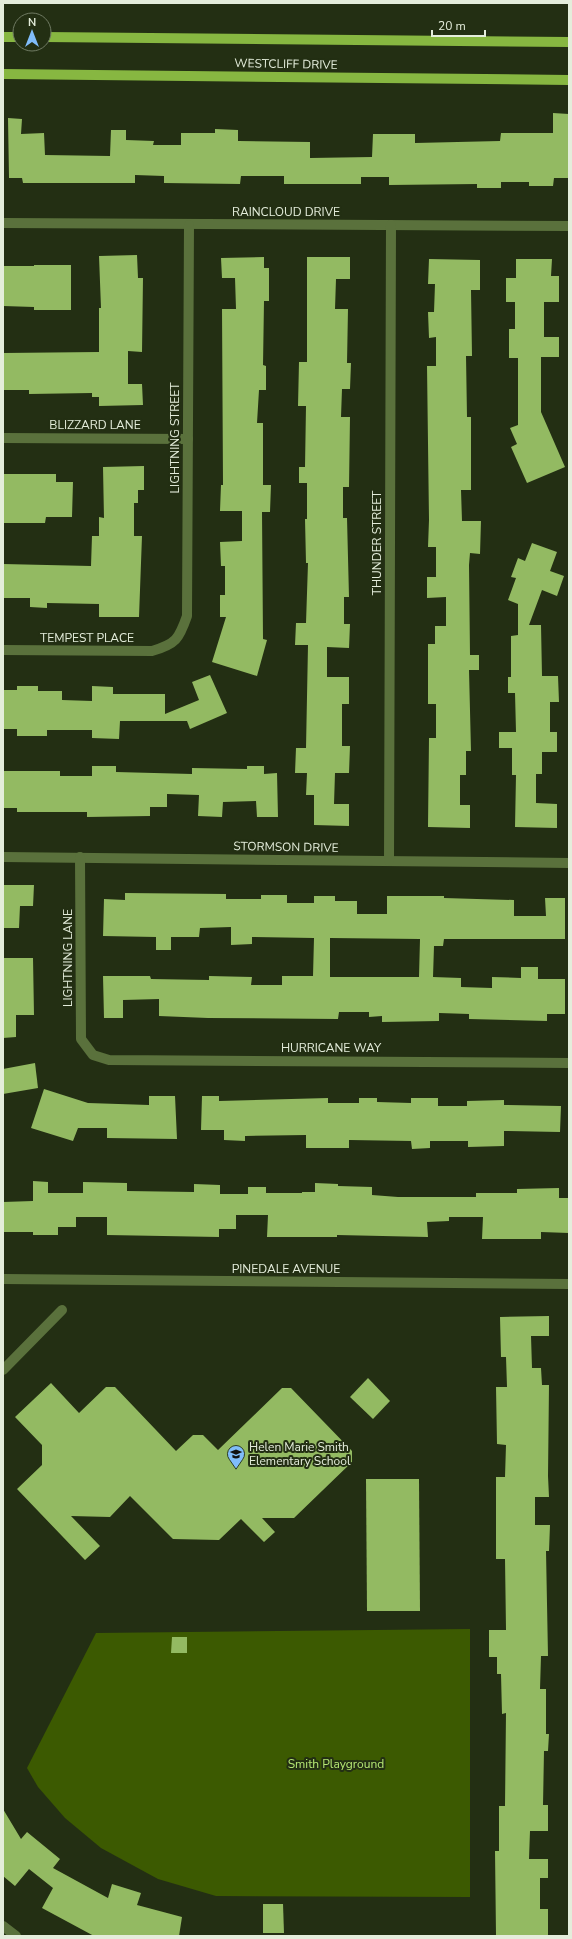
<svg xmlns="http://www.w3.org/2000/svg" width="572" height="1939" viewBox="0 0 572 1939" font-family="'Nunito Sans',sans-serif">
	<rect width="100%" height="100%" fill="#232f13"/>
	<path fill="#3c5a01" d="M470,1629v268l-254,-1 -58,-17 -57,-31 -36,-30 -27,-31 -11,-19 69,-135z"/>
	<g fill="#93ba62" fill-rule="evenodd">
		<path d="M553,113l16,1v64h-15l-1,8h-24v-4h-28v6h-24v-4l-88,1v-8h-28v7h-77v-8h-43l-1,8 -76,-1v-7l-29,-1v8h-112l-1,-5h-13l-1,-60 14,1 -1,15 23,-1 1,22 65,1 1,-26h15v10l28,1 -1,4h28v-12h34v-4l23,1v11l72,1v16l62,-1 1,-23h42v9l85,-2 1,-8h52z"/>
		<path d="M137,255l1,23h5l-1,74 -14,-1v33h14l1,21 -44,1v-9h-7v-4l-63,1v-4h-26v-37l96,-1v-44h2l-2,-52z"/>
		<path d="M264,257v11h5v33h-5l-1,64 3,1v24h-7l-2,33h6v62h8l-1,27h-8l1,127 4,1 -10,36 -45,-14 14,-45h-6v-22h5v-29h-4l-1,-24 22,-1v-30h-22l1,-26h2l-1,-176h14l-1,-31h-13l-1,-20z"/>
		<path d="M307,257h43v22h-14l-1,30h13l-1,54h4l-1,26h-8l-1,28h9l-1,70h-6v31h4l2,79h-5v27h6l-1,24 -22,-1v30h22v27h-7v42h8l-1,27h-14l-1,31h15v22l-35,-1v-30h-8l1,-22h-12l1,-25h10l2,-103h-13l1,-22h10l2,-60h-2l-1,-44h2v-36h-8v-16h6l1,-61h-8l1,-44h8z"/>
		<path d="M429,259l51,1v30h-9l1,66h-6l1,61h4v73h-10l1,31h19l-1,33 -10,-1 -1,12 1,90h9v15h-10l2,81h-5v24h-6v30h10v23l-42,-1 1,-89h7v-34h-8v-60h7v-18h11v-29l-19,1v-21h9v-30h-8l1,-27 -2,-154h9v-29l-7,1 -1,-26h6l1,-28h-7z"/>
		<path d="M516,259h36l-1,17h8v26h-15v35h15v20h-18v55l24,55 -38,16 -16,-36 6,-3 -7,-16 8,-3v-67h-9v-29h6v-27h-9v-24h10z"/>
		<path d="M34,265h37v45h-37v-3l-31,-1v-40h31z"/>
		<path d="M144,466v24h-6v13h-4v33h8l-3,81h-40v-13l-52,-1v5l-17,-1v-9h-27v-34l88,2 1,-30h7v-19l5,1 -1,-51z"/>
		<path d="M3,474h53v8h17l-1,35h-26l-1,6h-42z"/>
		<path d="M532,543l25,9 -7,19 14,5 -7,20 -15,-6 -13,35h12l1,51h16l1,26h-9v30h7v20h-15v22h-6v29l21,1v24l-42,-1 1,-52h-4v-27h-13v-16h17l-1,-39h-7v-16h3v-41l7,-1v-31l-10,-4 8,-22 -5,-1 7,-19 7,3z"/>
		<path d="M210,675l17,38 -37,16 -3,-8h-67l-1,18 -27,-1v-8h-45v6h-30v-7h-14v-39h14v-4h21v5h24v9l30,1v-15l21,1v7h52v20l34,-14 -7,-18z"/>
		<path d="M92,766h24v6l76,2v-6l55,1v-3h17v8l13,-1 1,44h-21l-1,-16 -33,1 -1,15 -24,-1 1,-21 -32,-1v13h-17v9l-63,1v-5h-70v-4h-14v-37h57v5h32z"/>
		<path d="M3,885h31l-1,21h-13l-1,22h-16z"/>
		<path d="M125,893l101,1v5h35v-4h26v8h27v-7h21v5h22v13h30v-18h57v2l70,2v16h32l-1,-18h20v41h-121l-1,7h-9l-1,31 28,1v9l31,1v-11l29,1v-11h17v12h27v35h-18v7l-78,-2v-5l-30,-1v8l-57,1v-6l-13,1v-5h-30l-1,7 -130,-1 -49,-2v-17l-36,1v18h-19l-1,-42h47l1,3 58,1v-4l43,1 -1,8h31v-9h31l1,-38 -62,-1v7l-21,1v-18l-31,1 -1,9h-28v13h-15v-13l-53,-1 1,-37 21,1zM330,938l90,1 -1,38h-89z"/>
		<path d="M3,958h30l1,57h-18v22l-13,1z"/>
		<path d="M35,1063l3,25 -35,6v-25z"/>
		<path d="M44,1089l44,14 61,2v-9h26l2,43 -70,-1v-10h-29l-5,13 -42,-13z"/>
		<path d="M202,1096h17v5l109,-3v5h31v-5h18v4l34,1v-5h27v8h29v-5l37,-1v5l57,1 -1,26 -56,-1v15l-36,1v-6h-38v7l-18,1 -1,-8 -62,-1v8h-43v-13l-61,1v5l-21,-1v-10h-23z"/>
		<path d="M33,1181l15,1v11h35v-11l44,1v8l67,1v-8l26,1v9h28v-7h18v6h36v-1h13v-9l23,1v2l34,1v8l26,2h78v-4h41v-4l42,-1v10h10v35l-28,-1v7h-59l1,-22h-34v4l-22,1 1,15 -91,-2v2h-70l1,-22h-32v14h-17v8l-112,-2v-18h-31v10h-18v8h-25v-3h-30v-30l30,-1z"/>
		<path d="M549,1316v20h-18l1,32h9l1,17h7l-1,91 1,21h-14v28h15l-1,26h-3l2,105h-7l-1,33h6v45h3l-1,17h-4l-1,54h5v26h-18l-1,28h19v19h-8v31h8v26l-52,1 -1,-85h4v-45h6l1,-93 -4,1 -1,-40h-4v-17h-8v-27h17l-1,-71h-9v-82h9l1,-32 -9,-1 -1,-57h11l-1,-30h-5l-1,-40z"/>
		<path d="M368,1378l22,23 -17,18 -23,-22z"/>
		<path d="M51,1383l28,30 27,-26h9l61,64 17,-16h10l15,15 64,-62h9l61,63v11l-58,56h-32l13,14 -11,10 -23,-23 -22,21 -46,-1 -43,-43 -20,21 -39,-1 29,30 -15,14 -68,-71 25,-24v-20l-27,-28z"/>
		<path d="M366,1479h53l1,132h-53z"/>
		<path d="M172,1637h15v16h-16z"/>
		<path d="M3,1809l18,30 6,-7 33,27 -7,9 55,30 4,-14 29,9 -4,12 45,12 -3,19h-85l-52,-28 11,-20 -24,-19 -14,17 -12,-10z"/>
		<path d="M263,1904h20l1,29h-21z"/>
	</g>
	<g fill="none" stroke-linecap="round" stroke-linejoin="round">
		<g stroke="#5a713c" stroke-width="10">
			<path d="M3,223l566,3"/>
			<path d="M3,438l185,1"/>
			<path d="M3,650l149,1c24,-7 27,-12 35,-35l2,-391"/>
			<path d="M3,857l566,6"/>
			<path d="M80,857l1,182 12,16 16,5 460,3"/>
			<path d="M389,861l2,-636"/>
			<path d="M3,1279l566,5"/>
			<path d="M3,1370l59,-60"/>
			<path d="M3,1926l13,10"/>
		</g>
		<g stroke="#87b741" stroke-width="10">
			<path d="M3,37h17"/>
			<path d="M44,37l525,5"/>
			<path d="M3,74l566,6"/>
		</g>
	</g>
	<defs>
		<symbol id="school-pin" viewBox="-11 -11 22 30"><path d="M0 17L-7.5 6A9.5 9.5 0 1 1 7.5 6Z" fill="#80bdfa" stroke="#232f13"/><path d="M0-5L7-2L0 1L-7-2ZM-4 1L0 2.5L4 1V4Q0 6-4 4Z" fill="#111"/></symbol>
	</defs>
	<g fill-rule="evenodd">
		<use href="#school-pin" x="226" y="1444" width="20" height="27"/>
	</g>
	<g text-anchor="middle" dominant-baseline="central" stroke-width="4" stroke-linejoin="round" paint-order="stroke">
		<g font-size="12" fill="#e4eddb" stroke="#232f13">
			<text transform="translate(286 64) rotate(1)">WESTCLIFF DRIVE</text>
			<text x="286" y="212">RAINCLOUD DRIVE</text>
			<text x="95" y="425">BLIZZARD LANE</text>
			<text transform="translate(175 438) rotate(-90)">LIGHTNING STREET</text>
			<text transform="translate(377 543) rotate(-90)">THUNDER STREET</text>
			<text x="87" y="638">TEMPEST PLACE</text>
			<text transform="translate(286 847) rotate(1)">STORMSON DRIVE</text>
			<text transform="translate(68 958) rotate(-90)">LIGHTNING LANE</text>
			<text x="331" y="1048">HURRICANE WAY</text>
			<text x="286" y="1269">PINEDALE AVENUE</text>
		</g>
		<g font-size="12" fill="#e4eddb" stroke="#232f13" text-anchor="start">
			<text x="249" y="1447">Helen Marie Smith<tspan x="249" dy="14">Elementary School</tspan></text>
		</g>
		<g font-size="12" fill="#b4e673" stroke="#232f13">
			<text x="336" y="1764">Smith Playground</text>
		</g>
	</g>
	<rect width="572" height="1939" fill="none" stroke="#e4eddb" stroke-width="8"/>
	<g transform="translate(32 32)"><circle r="19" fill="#232f13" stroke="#707b63"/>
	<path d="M0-3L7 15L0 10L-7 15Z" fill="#80bdfa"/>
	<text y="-6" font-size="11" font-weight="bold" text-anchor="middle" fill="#e4eddb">N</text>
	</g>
	<path d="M432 30v6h53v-6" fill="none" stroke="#e4eddb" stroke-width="2"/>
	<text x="438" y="30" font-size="12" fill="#e4eddb" stroke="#232f13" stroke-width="3" paint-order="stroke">20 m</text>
</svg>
